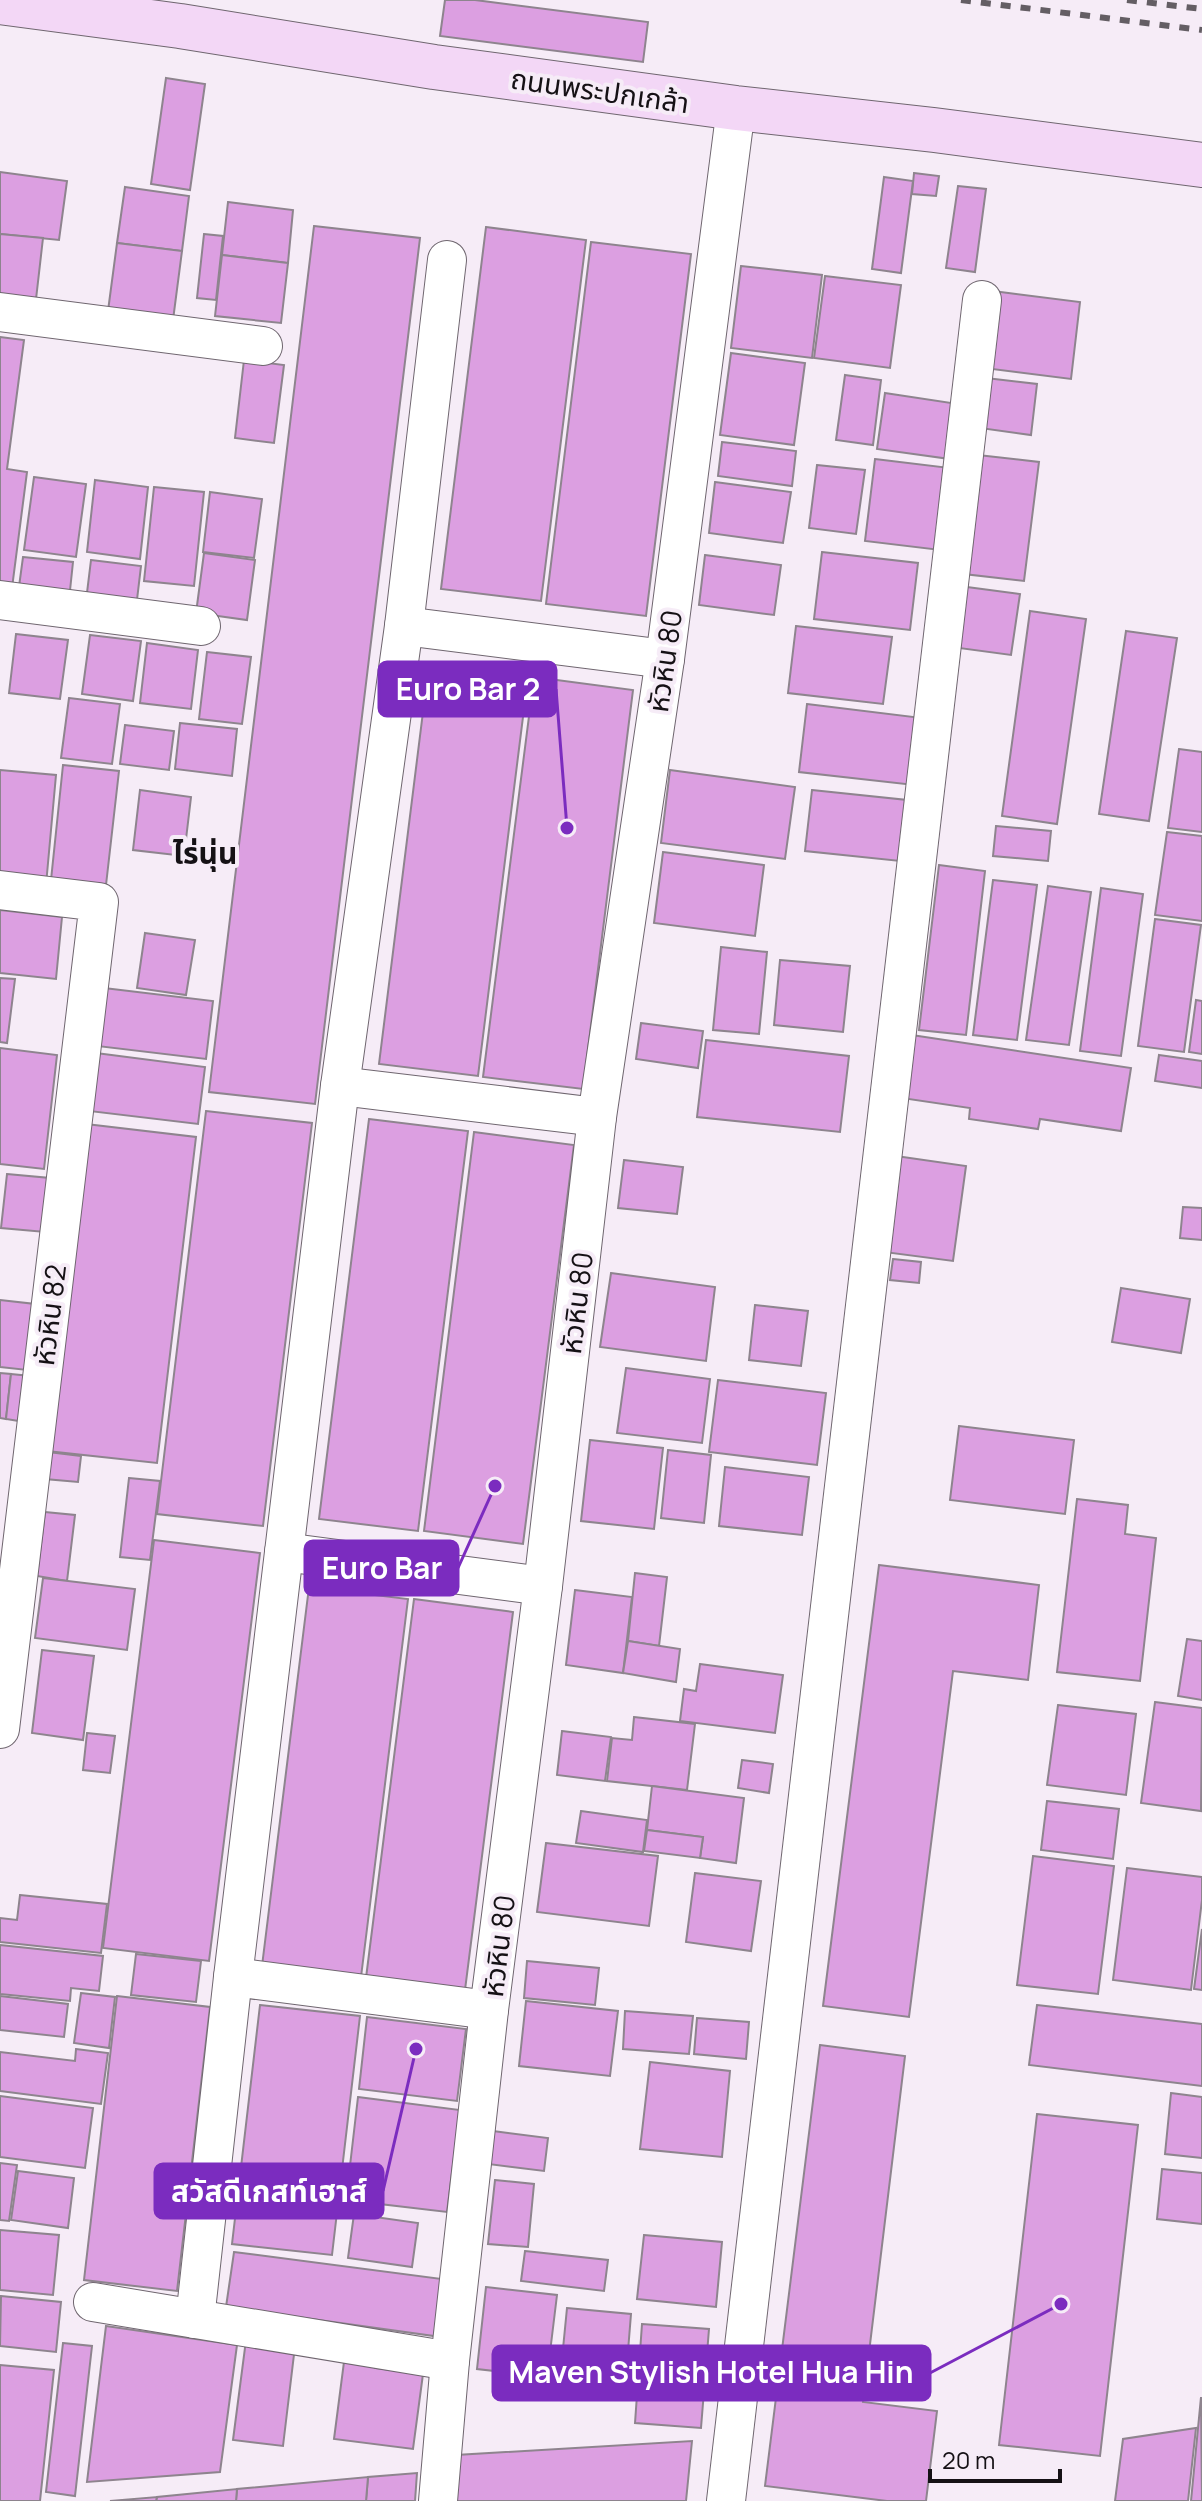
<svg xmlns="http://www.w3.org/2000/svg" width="1202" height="2501" viewBox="0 0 1202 2501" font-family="Manrope,'Noto Sans Thai',sans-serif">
	<rect width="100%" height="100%" fill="#f6ecf7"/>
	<g fill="#dc9fe1" stroke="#8e848e" stroke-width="2">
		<path d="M445,0h30l173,22 -5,40 -203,-26z"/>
		<path d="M166,78l39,6 -15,106 -39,-6z"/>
		<path d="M0,172l67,9 -8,59 -59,-6z"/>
		<path d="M914,173l25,3 -3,20 -24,-2z"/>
		<path d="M884,177l29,4 -12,92 -29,-4z"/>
		<path d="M958,186l28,3 -11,83 -29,-4z"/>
		<path d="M125,187l64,9 -7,55 -65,-8z"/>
		<path d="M228,202l65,8 -5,53 -66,-8z"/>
		<path d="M314,226l106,12 -105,866 -106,-12z"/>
		<path d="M486,227l100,13 -45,361 -100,-12z"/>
		<path d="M0,234l43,4 -8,70 -35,-4z"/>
		<path d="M204,234l19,2 -7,64 -19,-2z"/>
		<path d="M591,242l100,12 -45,362 -100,-12z"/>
		<path d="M117,243l65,8 -9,69 -65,-9z"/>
		<path d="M222,255l66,8 -7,60 -66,-7z"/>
		<path d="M741,266l81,9 -10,83 -81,-10z"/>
		<path d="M825,276l76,9 -11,83 -76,-10z"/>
		<path d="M993,291l87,11 -9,77 -87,-11z"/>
		<path d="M0,337l24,3 -17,129 20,3 -15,116 -12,-1z"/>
		<path d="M731,353l74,10 -11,82 -74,-10z"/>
		<path d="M244,360l40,5 -10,78 -39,-5z"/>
		<path d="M845,375l36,5 -8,65 -37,-5z"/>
		<path d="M986,378l51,6 -6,51 -51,-7z"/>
		<path d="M885,393l73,11 -8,55 -73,-10z"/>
		<path d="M722,442l74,9 -4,35 -74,-10z"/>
		<path d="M978,455l61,7 -15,119 -60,-7z"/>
		<path d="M875,459l75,9 -10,82 -75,-9z"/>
		<path d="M817,465l48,5 -9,64 -47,-6z"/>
		<path d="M34,477l52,7 -10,73 -52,-7z"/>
		<path d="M95,480l53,7 -8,72 -53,-7z"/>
		<path d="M715,482l76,10 -8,51 -74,-10z"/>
		<path d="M154,487l50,5 -10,94 -50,-5z"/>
		<path d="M210,492l52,7 -8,59 -51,-6z"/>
		<path d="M822,552l96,11 -8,67 -96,-11z"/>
		<path d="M204,553l51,7 -8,60 -51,-7z"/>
		<path d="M705,555l76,10 -7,50 -75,-10z"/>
		<path d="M23,557l50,5 -4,38 -51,-6z"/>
		<path d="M91,560l50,6 -5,42 -50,-7z"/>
		<path d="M967,587l53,7 -9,61 -52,-7z"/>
		<path d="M1030,611l56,8 -29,205 -55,-8z"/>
		<path d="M796,626l96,11 -9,67 -95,-11z"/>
		<path d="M1126,631l51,7 -28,183 -50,-7z"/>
		<path d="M16,634l52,6 -8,59 -51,-6z"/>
		<path d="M90,635l51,6 -8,60 -51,-7z"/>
		<path d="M147,643l51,7 -7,59 -51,-6z"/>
		<path d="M207,652l44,5 -9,67 -43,-5z"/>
		<path d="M429,664l99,13 -50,399 -99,-12z"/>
		<path d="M534,677l99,13 -50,399 -100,-12z"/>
		<path d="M69,698l51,6 -8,60 -51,-6z"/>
		<path d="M807,704l115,14 -8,67 -115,-13z"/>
		<path d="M180,723l57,6 -5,47 -57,-7z"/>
		<path d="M125,725l49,6 -5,39 -49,-6z"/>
		<path d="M1179,749l23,3v80l-34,-4z"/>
		<path d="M63,765l56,6 -13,114 -55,-5z"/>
		<path d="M0,770l56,5 -10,110 -46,-5z"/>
		<path d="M670,770l125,17 -10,72 -124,-16z"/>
		<path d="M140,790l51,7 -7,59 -51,-6z"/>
		<path d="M812,790l95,10 -7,61 -95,-10z"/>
		<path d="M996,826l55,5 -3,30 -55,-5z"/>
		<path d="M1167,832l35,4v85l-47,-6z"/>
		<path d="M663,852l101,13 -9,71 -101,-13z"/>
		<path d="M939,865l46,6 -19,164 -47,-5z"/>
		<path d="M993,880l44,5 -20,155 -44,-5z"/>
		<path d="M1048,886l43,6 -22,153 -43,-5z"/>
		<path d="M1101,888l42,6 -22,162 -41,-5z"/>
		<path d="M0,910l62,7 -6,62 -56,-6z"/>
		<path d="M1155,919l46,6 -17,127 -46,-6z"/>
		<path d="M145,933l50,7 -9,55 -49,-7z"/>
		<path d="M721,947l46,5 -8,82 -46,-4z"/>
		<path d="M780,960l70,6 -7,66 -69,-7z"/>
		<path d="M0,978l15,1 -8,64 -7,-1z"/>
		<path d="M104,988l109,13 -7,58 -109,-13z"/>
		<path d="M1196,1000l6,1v53l-13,-2z"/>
		<path d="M641,1023l62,8 -5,37 -62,-9z"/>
		<path d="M905,1034l226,34 -10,63 -81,-12 -2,10 -69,-10 1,-11 -75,-11z"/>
		<path d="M706,1040l143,16 -9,76 -143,-15z"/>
		<path d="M0,1048l57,7 -13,114 -44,-5z"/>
		<path d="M96,1053l109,14 -7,57 -109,-13z"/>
		<path d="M1159,1055l43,6v27l-47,-7z"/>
		<path d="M206,1111l106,12 -49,403 -106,-12z"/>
		<path d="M369,1119l99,12 -50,400 -99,-12z"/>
		<path d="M86,1124l110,13 -39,326 -110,-12z"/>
		<path d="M474,1132l100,13 -51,399 -99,-13z"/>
		<path d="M896,1156l70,10 -13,95 -69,-9z"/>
		<path d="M624,1160l59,7 -6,47 -59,-6z"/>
		<path d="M7,1174l43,4 -5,54 -44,-4z"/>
		<path d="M1183,1207l19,1v32l-22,-2z"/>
		<path d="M893,1259l28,3 -2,21 -29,-3z"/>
		<path d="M611,1273l104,14 -9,74 -106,-14z"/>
		<path d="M1121,1288l69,11 -9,54 -69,-11z"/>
		<path d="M0,1300l35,4 -8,66 -27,-3z"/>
		<path d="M755,1305l53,6 -7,55 -52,-6z"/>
		<path d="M626,1368l84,11 -8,64 -85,-10z"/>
		<path d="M0,1373l11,1 -5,45 -6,-1z"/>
		<path d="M11,1374l19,2 -5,46 -19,-3z"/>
		<path d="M718,1380l108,13 -9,72 -108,-13z"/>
		<path d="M959,1426l115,14 -9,74 -115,-14z"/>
		<path d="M590,1440l73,8 -9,81 -73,-8z"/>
		<path d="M668,1450l43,5 -7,68 -43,-5z"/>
		<path d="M48,1452l33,4 -3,26 -33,-3z"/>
		<path d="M725,1467l84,10 -7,58 -83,-9z"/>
		<path d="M129,1478l31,3 -10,79 -30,-3z"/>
		<path d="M1077,1499l51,6 -3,29 31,4 -16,143 -83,-9z"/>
		<path d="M45,1512l30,3 -8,66 -30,-5z"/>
		<path d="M154,1540l106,13 -51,408 -106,-13z"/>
		<path d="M879,1565l160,20 -11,95 -75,-9 -44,346 -86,-11z"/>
		<path d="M635,1573l32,4 -8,69 -31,-5z"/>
		<path d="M43,1578l92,11 -8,61 -92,-12z"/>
		<path d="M309,1587l99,12 -47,378 -99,-11z"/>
		<path d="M575,1590l57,7 -9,76 -57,-8z"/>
		<path d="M414,1599l99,13 -48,378 -99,-12z"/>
		<path d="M1187,1639l15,2v59l-24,-4z"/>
		<path d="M628,1641l52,8 -4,33 -53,-9z"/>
		<path d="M42,1650l52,6 -11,84 -51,-7z"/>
		<path d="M700,1664l83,11 -8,58 -95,-12 4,-32 12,2z"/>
		<path d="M1155,1702l47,6 -1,103 -60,-8z"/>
		<path d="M1058,1705l78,9 -10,81 -79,-10z"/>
		<path d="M634,1717l61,7 -8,66 -80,-9 5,-43 20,2z"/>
		<path d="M562,1731l49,6 -6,44 -48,-6z"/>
		<path d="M87,1733l28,3 -5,37 -27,-3z"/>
		<path d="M742,1760l31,4 -4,29 -31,-5z"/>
		<path d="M652,1786l92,12 -8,65 -36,-5 3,-21 -56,-7z"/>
		<path d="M1047,1801l72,8 -6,50 -72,-9z"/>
		<path d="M581,1811l66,9 -4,32 -67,-9z"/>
		<path d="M647,1830l56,7 -3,21 -56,-7z"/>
		<path d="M546,1843l112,13 -9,70 -112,-14z"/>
		<path d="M1033,1856l81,10 -16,128 -81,-9z"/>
		<path d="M1127,1868l75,9v23l-11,90 -78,-10z"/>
		<path d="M695,1873l66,8 -10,70 -65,-9z"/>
		<path d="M20,1895l87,9 -6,49 -101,-11v-24l17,2z"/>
		<path d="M1202,1929v61l-8,-1z"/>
		<path d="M0,1945l103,11 -4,35 -28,-3 -1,13 -70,-7z"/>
		<path d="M136,1954l65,7 -5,41 -65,-7z"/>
		<path d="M527,1961l72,7 -4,37 -71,-7z"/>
		<path d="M81,1993l34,4 -6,51 -35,-5z"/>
		<path d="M0,1996l68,8 -4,33 -64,-7z"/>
		<path d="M117,1996l93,11 -33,284 -93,-11z"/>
		<path d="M526,2001l92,10 -8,65 -91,-10z"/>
		<path d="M260,2005l100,11 -28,239 -100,-11z"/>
		<path d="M1037,2005l165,19v62l-173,-21z"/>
		<path d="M625,2011l68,5 -4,38 -66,-5z"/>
		<path d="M367,2017l99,12 -9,72 -98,-12z"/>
		<path d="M697,2018l52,4 -3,37 -52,-5z"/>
		<path d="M820,2045l85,11 -42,346 74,9 -11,90h-39l-122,-15z"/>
		<path d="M76,2049l32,4 -7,51 -101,-13v-39l75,9z"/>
		<path d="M650,2062l80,9 -8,86 -82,-8z"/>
		<path d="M1171,2093l31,4v61l-37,-4z"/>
		<path d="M0,2096l93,12 -8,60 -85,-11z"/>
		<path d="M358,2097l102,13 -13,102 -101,-12z"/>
		<path d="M1037,2114l101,11 -38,331 -101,-11z"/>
		<path d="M493,2131l55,7 -4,33 -56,-7z"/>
		<path d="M0,2163l17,2 -8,56 -9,-1z"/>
		<path d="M1162,2169l40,4v51l-45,-5z"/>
		<path d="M18,2171l56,7 -6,50 -57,-8z"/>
		<path d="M495,2180l39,4 -6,63 -40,-3z"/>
		<path d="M354,2214l64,9 -6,44 -64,-9z"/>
		<path d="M0,2230l59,5 -6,60 -53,-5z"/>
		<path d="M644,2235l78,7 -6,65 -79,-8z"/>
		<path d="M525,2251l83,9 -4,31 -83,-10z"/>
		<path d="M234,2252l208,27 -8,57 -208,-29z"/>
		<path d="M486,2287l71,8 -10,82 -70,-8z"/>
		<path d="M1,2296l60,6 -5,50 -56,-6z"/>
		<path d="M567,2308l64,6 -5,62 -65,-7z"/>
		<path d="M642,2324l67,5 -8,99 -66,-5z"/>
		<path d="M106,2326l131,19 -17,127 -133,10z"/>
		<path d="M246,2340l49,6 -12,100 -50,-6z"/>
		<path d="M63,2343l29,3 -17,150 -29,-4z"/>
		<path d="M345,2354l31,4 -1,10 48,6 -10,75 -79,-10z"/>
		<path d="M0,2365l54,5 -14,131h-40z"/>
		<path d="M1201,2397l1,104h-11z"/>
		<path d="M1196,2428l-8,73h-73l8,-62z"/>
		<path d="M692,2441l-6,60h-233l3,-46z"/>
		<path d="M417,2473l-2,28h-49l2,-24z"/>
		<path d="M368,2477l-2,24h-130l1,-12z"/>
		<path d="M237,2489l-1,12h-80l1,-4z"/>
		<path d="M157,2497l-1,4h-46z"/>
	</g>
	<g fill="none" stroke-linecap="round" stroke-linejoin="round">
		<defs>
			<g id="street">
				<path d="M0,312l263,34"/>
				<path d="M0,600l201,26"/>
				<path d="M404,626l261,33"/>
				<path d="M0,890l99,12 -99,827"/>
				<path d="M340,1086l257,31"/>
				<path d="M284,1552l259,34"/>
				<path d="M233,1977l256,33"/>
				<path d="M93,2302l357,59"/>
				<path d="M195,2319l38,-342 107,-891 64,-460 43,-366"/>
				<path d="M438,2501l12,-140 39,-351 54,-424 54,-469 68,-458 71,-551"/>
				<path d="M726,2501l256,-2201"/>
			</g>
			<path id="secondary" d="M0,2l180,24 254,41 302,41 198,22 268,35"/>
		</defs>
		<use href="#street" stroke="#6f666f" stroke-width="40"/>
		<use href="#secondary" stroke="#6f666f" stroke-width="46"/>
		<use href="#street" stroke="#fff" stroke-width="38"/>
		<use href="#secondary" stroke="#f3d7f6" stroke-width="44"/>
		<g stroke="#645e64" stroke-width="6" stroke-dasharray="10 10" stroke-linecap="butt">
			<path d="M961,0l241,30"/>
			<path d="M1127,0l75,9"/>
		</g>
	</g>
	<g text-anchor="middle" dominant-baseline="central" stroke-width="8" stroke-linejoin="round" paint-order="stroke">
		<g font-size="28" fill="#151115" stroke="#f6ecf7">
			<text transform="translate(600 90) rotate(8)">ถนนพระปกเกล้า</text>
			<text transform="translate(664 661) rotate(-82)">หัวหิน 80</text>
			<text transform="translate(576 1303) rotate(-83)">หัวหิน 80</text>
			<text transform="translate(49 1315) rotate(-83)">หัวหิน 82</text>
			<text transform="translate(498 1946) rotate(-83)">หัวหิน 80</text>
		</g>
		<g font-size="30" font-weight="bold" fill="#151115" stroke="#f6ecf7">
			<text x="205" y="852">ไร่นุ่น</text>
		</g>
	</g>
	<path fill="none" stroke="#7b2cbf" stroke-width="3" d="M567 828L556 689M495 1486L458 1568M416 2049L383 2191M1061 2304L930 2373"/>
	<g fill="#7b2cbf" stroke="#f6ecf7" stroke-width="3">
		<circle cx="567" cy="828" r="8"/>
		<circle cx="495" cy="1486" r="8"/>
		<circle cx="416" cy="2049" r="8"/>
		<circle cx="1061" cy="2304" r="8"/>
	</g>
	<g fill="#7b2cbf" stroke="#7b2cbf" stroke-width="3">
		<rect x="379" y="662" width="177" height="54" rx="8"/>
		<rect x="305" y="1541" width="153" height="54" rx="8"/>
		<rect x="155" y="2164" width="228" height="54" rx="8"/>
		<rect x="493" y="2346" width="437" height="54" rx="8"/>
	</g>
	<g font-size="30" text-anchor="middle" font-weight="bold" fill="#fff">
		<text x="468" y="700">Euro Bar 2</text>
		<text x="382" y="1579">Euro Bar</text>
		<text x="269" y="2202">สวัสดีเกสท์เฮาส์</text>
		<text x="711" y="2383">Maven Stylish Hotel Hua Hin</text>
	</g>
	<path d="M930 2469v12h130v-12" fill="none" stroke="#151115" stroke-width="4"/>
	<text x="942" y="2469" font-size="24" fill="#151115" stroke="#f6ecf7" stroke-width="6" paint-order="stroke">20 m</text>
</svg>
